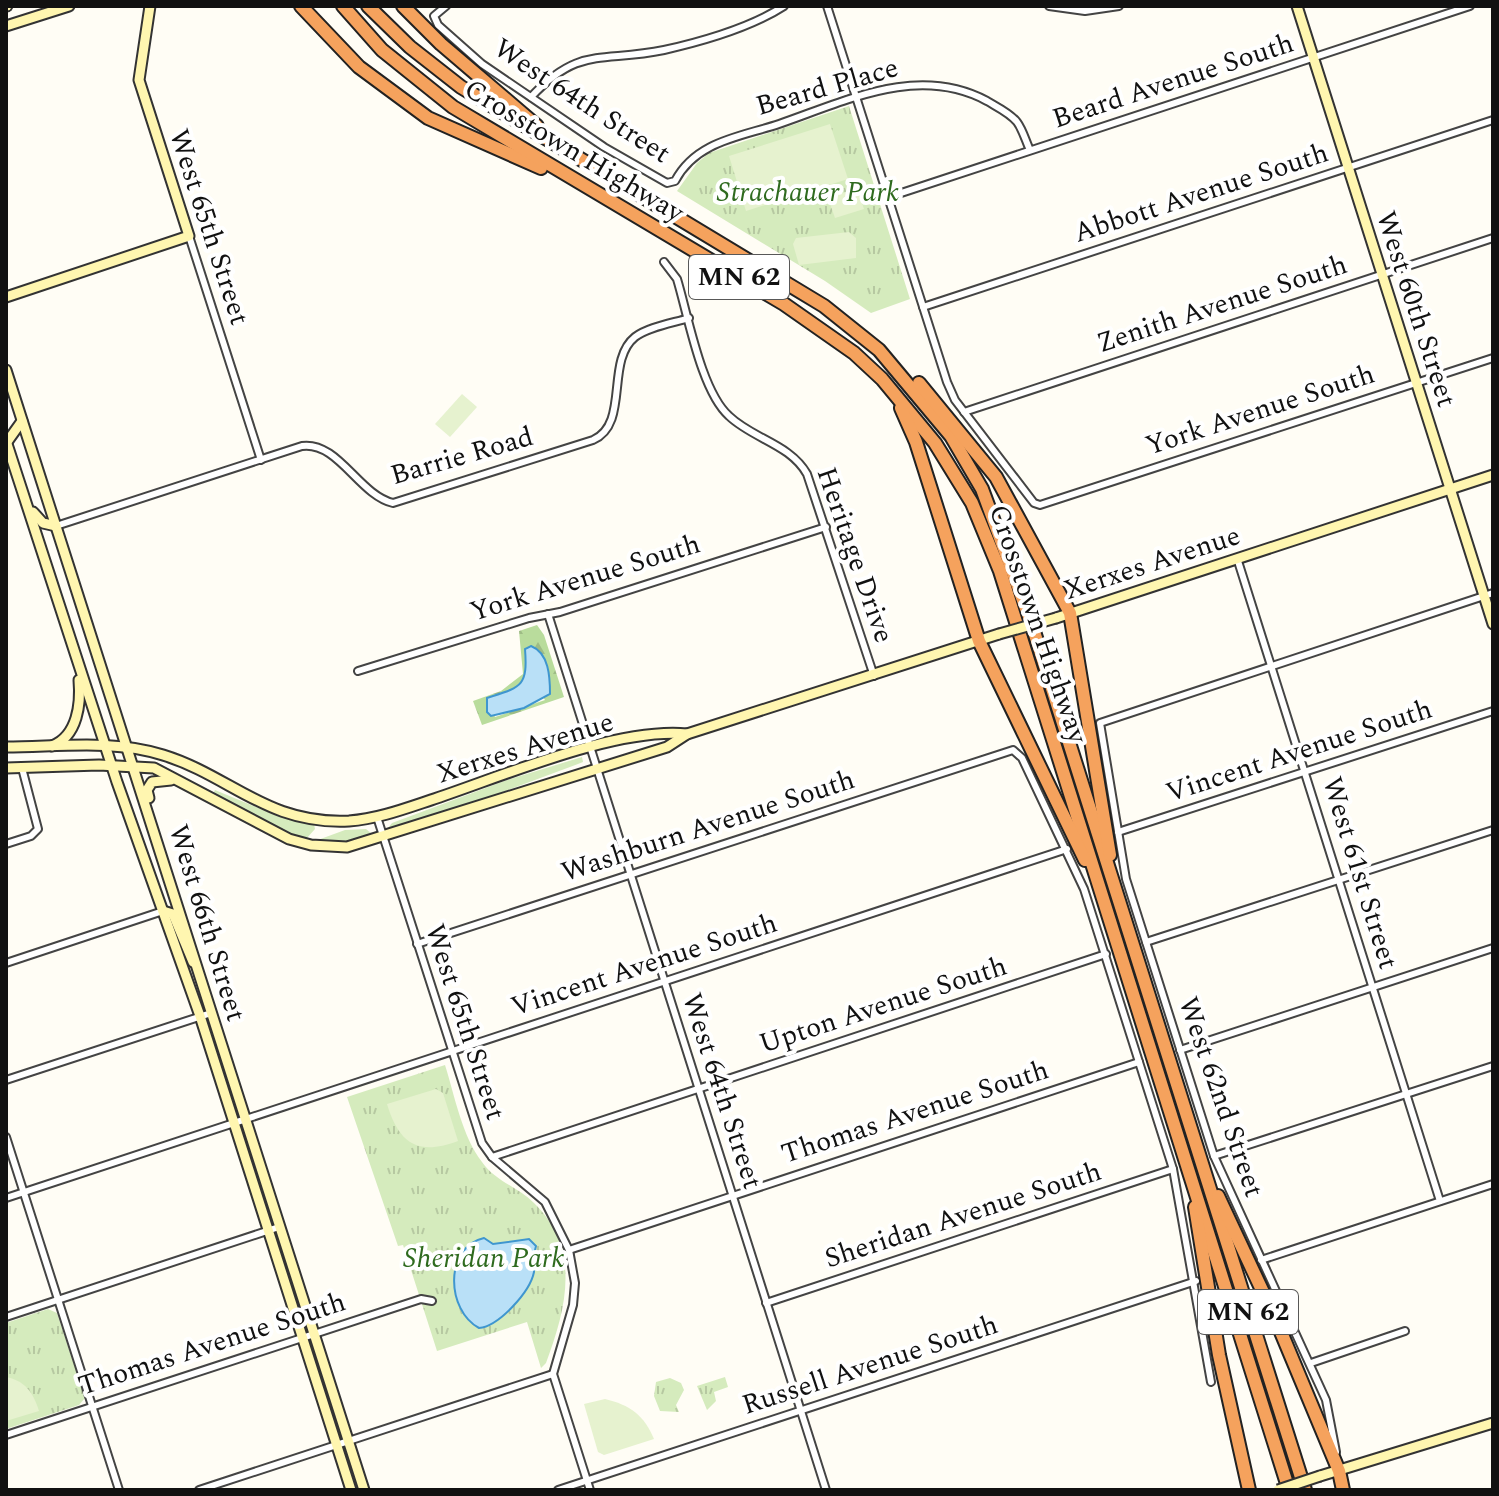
<svg xmlns="http://www.w3.org/2000/svg" width="1499" height="1496" viewBox="0 0 1499 1496" font-family="Spectral,serif">
	<defs>
		<pattern id="forest-firs" width="22" height="20" patternUnits="userSpaceOnUse" patternTransform="scale(2)"><rect width="22" height="20" fill="#b9dc9c"/><path d="M5 1l3.5 6h-7zM16 11l3.5 6h-7z" fill="#9ebc85"/></pattern>
		<pattern id="park-tufts" width="24" height="20" patternUnits="userSpaceOnUse" patternTransform="scale(2)"><rect width="24" height="20" fill="#d5ebbd"/><path d="M3 7l-1-3M5 7V3M7 7l1-3M15 17l-1-3M17 17v-4M19 17l1-3" fill="none" stroke="#b6c8a1"/></pattern>
	</defs>
	<rect width="100%" height="100%" fill="#fffdf5"/>
	<g fill="#d5ebbd">
		<path d="M582,757l1,5 -5,2 -127,47 -63,17 4,-5 115,-43z"/>
		<path d="M215,790l60,25 39,9 1,5 -9,10 -14,-4 -79,-41z"/>
		<path d="M345,830l21,-1 6,5 -27,8 -30,-1z"/>
	</g>
	<path fill="url(#forest-firs)" fill-rule="evenodd" d="M537,625l7,10 20,62 -82,28 -9,-24 28,-10 22,-17 -4,-43zM527,675l18,25 -50,17 -8,-19 31,-10z"/>
	<g fill="url(#park-tufts)">
		<path d="M849,106l61,193 -39,14 -46,-32 -148,-90 20,-28 12,-10z"/>
		<path d="M445,1065c10,32 17,71 37,97 13,19 36,25 52,41 48,47 32,106 12,160l-5,5 -14,-46 -90,29 -34,-106 -5,1 -51,-149z"/>
		<path d="M48,1309l9,4 28,85 -6,7 -73,24v-106z"/>
		<path d="M725,1377l3,10 -14,5 2,9 -9,9 -10,-24z"/>
		<path d="M670,1378l11,5 3,7 -8,15 3,7 -19,-1 -6,-15 2,-14z"/>
	</g>
	<g fill="#e6f2cf">
		<path d="M830,124l18,55 -102,32 -17,-55z"/>
		<path d="M857,188l7,21 -29,9 -7,-20z"/>
		<path d="M849,232l7,6v20l-57,7 -6,-21 3,-6z"/>
		<path d="M462,394l15,13 -27,30 -15,-13z"/>
		<path d="M436,1089l7,4 15,48c-40,15 -59,3 -71,-37z"/>
		<path d="M6,1377c19,4 27,15 33,34l-33,10z"/>
		<path d="M605,1399c25,6 39,16 49,40l-50,16 -6,-3 -14,-48z"/>
	</g>
	<g fill="#b9e0f7" stroke="#3f96cf" stroke-width="2">
		<path d="M531,646c18,7 19,31 19,48l-26,14 -33,8 -4,-4v-14c34,-11 41,-11 38,-49z"/>
		<path d="M484,1238l9,6 36,-5 7,7c-3,10 -1,17 -2,26 -4,20 -35,54 -55,56 -33,-18 -35,-81 5,-90z"/>
	</g>
	<g fill="none" stroke-linecap="round" stroke-linejoin="round">
		<defs>
			<g id="street">
				<path d="M446,6l-12,10 4,9 44,39 122,83 63,36 8,-2c21,-40 65,-44 104,-57 67,-23 139,-60 208,-23 10,6 23,12 30,21 6,8 9,20 13,28"/>
				<path d="M827,6l120,376 8,18 79,103 6,2 453,-147"/>
				<path d="M1049,6l36,5 34,-5"/>
				<path d="M531,97c49,-52 70,-34 133,-47 40,-9 86,-22 120,-44"/>
				<path d="M889,197l581,-191"/>
				<path d="M189,236l72,224"/>
				<path d="M664,262l13,17c11,36 24,112 52,137 24,23 61,28 78,58l67,202"/>
				<path d="M923,307l570,-187"/>
				<path d="M964,412l529,-174"/>
				<path d="M56,526l246,-80c36,-5 57,49 91,57l200,-63c37,-16 12,-79 42,-103 13,-10 38,-14 54,-19"/>
				<path d="M1237,558l203,643"/>
				<path d="M548,614l278,876"/>
				<path d="M358,671l171,-53 31,-6 266,-85"/>
				<path d="M377,817l105,326 10,14 53,45 24,48 6,33 -2,22 -20,69 37,116"/>
				<path d="M1118,832l375,-121"/>
				<path d="M6,844l25,-8 7,-7 -16,-61"/>
				<path d="M1146,942l347,-112"/>
				<path d="M417,944l596,-194 9,8 62,131 89,280 38,213"/>
				<path d="M6,963l157,-52"/>
				<path d="M1180,1050l313,-102"/>
				<path d="M6,1080l205,-67"/>
				<path d="M6,1137l113,353"/>
				<path d="M1214,1156l279,-90"/>
				<path d="M492,1157l614,-203"/>
				<path d="M6,1198l1061,-349"/>
				<path d="M569,1250l570,-188"/>
				<path d="M1261,1260l232,-76"/>
				<path d="M766,1303l407,-134"/>
				<path d="M6,1317l273,-90"/>
				<path d="M1311,1363l94,-32"/>
				<path d="M6,1435l415,-136 11,2"/>
				<path d="M1336,1452l-10,-52 -112,-244 -88,-277 -26,-156 393,-130"/>
				<path d="M199,1490l354,-116"/>
				<path d="M558,1490l638,-209"/>
			</g>
			<g id="secondary">
				<path d="M6,6h1"/>
				<path d="M1297,6l196,618"/>
				<path d="M6,26l63,-20"/>
				<path d="M6,297l183,-61 -50,-156 11,-74"/>
				<path d="M6,370l358,1120"/>
				<path d="M6,441l111,341 83,234 151,474"/>
				<path d="M7,442l15,-21"/>
				<path d="M33,512l10,11 13,3"/>
				<path d="M1056,618l437,-143"/>
				<path d="M52,746c26,-10 29,-43 27,-66"/>
				<path d="M6,747c51,0 108,-8 157,8 68,21 104,70 186,66 28,-2 55,-12 82,-21 70,-23 184,-73 256,-66"/>
				<path d="M6,768l93,-3 55,3 135,71 22,6 36,2 320,-100 20,-13 312,-100"/>
				<path d="M149,798l-2,-8 5,-8 19,-2"/>
				<path d="M163,911l10,3 20,48"/>
				<path d="M1320,1476l173,-53"/>
			</g>
			<g id="highway">
				<path d="M301,6l58,61 69,51 113,50"/>
				<path d="M343,6l39,44 71,57 331,197 70,49 28,26 53,64 37,60 28,68 289,919"/>
				<path d="M368,6l42,41 51,40 363,219 55,44 72,86 31,53 49,133 274,868"/>
				<path d="M403,6l38,38 96,82"/>
				<path d="M919,383l77,94 74,136 40,242"/>
				<path d="M901,408l15,34 63,199 106,219"/>
				<path d="M1218,1196l58,124 63,151 4,19"/>
				<path d="M1195,1207l24,148 30,135"/>
			</g>
		</defs>
		<use href="#street" stroke="#444" stroke-width="10"/>
		<use href="#secondary" stroke="#333" stroke-width="13"/>
		<use href="#highway" stroke="#222" stroke-width="16"/>
		<use href="#street" stroke="#fff" stroke-width="6"/>
		<use href="#secondary" stroke="#fff6b0" stroke-width="9"/>
		<use href="#highway" stroke="#f5a25d" stroke-width="12"/>
		<defs>
			<g id="secondary-bridge">
				<path d="M999,634l57,-16"/>
				<path d="M1278,1490l42,-14"/>
			</g>
		</defs>
		<use href="#secondary-bridge" stroke="#333" stroke-width="13" stroke-linecap="butt"/>
		<use href="#secondary-bridge" stroke="#fff6b0" stroke-width="9"/>
	</g>
	<g text-anchor="middle" dominant-baseline="central" stroke-width="8" stroke-linejoin="round" paint-order="stroke">
		<g fill="#fff" stroke="#585858" stroke-width="2">
			<rect x="689" y="255" width="100" height="44" rx="6"/>
			<rect x="1198" y="1290" width="100" height="44" rx="6"/>
		</g>
		<g font-size="26" font-weight="bold" fill="#111">
			<text x="739" y="277">MN 62</text>
			<text x="1248" y="1312">MN 62</text>
		</g>
		<g font-size="28" fill="#111" stroke="#fff">
			<text transform="translate(1173 81) rotate(-18)">Beard Avenue South</text>
			<text transform="translate(827 87) rotate(-16)">Beard Place</text>
			<text transform="translate(582 101) rotate(33)">West 64th Street</text>
			<text transform="translate(574 151) rotate(31)">Crosstown Highway</text>
			<text transform="translate(1201 193) rotate(-18)">Abbott Avenue South</text>
			<text transform="translate(209 227) rotate(72)">West 65th Street</text>
			<text transform="translate(1222 304) rotate(-18)">Zenith Avenue South</text>
			<text transform="translate(1416 309) rotate(72)">West 60th Street</text>
			<text transform="translate(1260 410) rotate(-18)">York Avenue South</text>
			<text transform="translate(462 456) rotate(-16)">Barrie Road</text>
			<text transform="translate(855 555) rotate(71)">Heritage Drive</text>
			<text transform="translate(1152 563) rotate(-18)">Xerxes Avenue</text>
			<text transform="translate(585 578) rotate(-17)">York Avenue South</text>
			<text transform="translate(1038 624) rotate(71)">Crosstown Highway</text>
			<text transform="translate(525 748) rotate(-17)">Xerxes Avenue</text>
			<text transform="translate(1299 751) rotate(-18)">Vincent Avenue South</text>
			<text transform="translate(708 826) rotate(-18)">Washburn Avenue South</text>
			<text transform="translate(1360 873) rotate(73)">West 61st Street</text>
			<text transform="translate(207 923) rotate(73)">West 66th Street</text>
			<text transform="translate(644 965) rotate(-18)">Vincent Avenue South</text>
			<text transform="translate(883 1005) rotate(-18)">Upton Avenue South</text>
			<text transform="translate(465 1022) rotate(72)">West 65th Street</text>
			<text transform="translate(722 1091) rotate(72)">West 64th Street</text>
			<text transform="translate(1221 1097) rotate(71)">West 62nd Street</text>
			<text transform="translate(915 1112) rotate(-18)">Thomas Avenue South</text>
			<text transform="translate(963 1215) rotate(-18)">Sheridan Avenue South</text>
			<text transform="translate(212 1344) rotate(-18)">Thomas Avenue South</text>
			<text transform="translate(870 1365) rotate(-18)">Russell Avenue South</text>
		</g>
		<g font-size="28" font-style="italic" fill="#2f6b1f" stroke="#fff">
			<text x="808" y="192">Strachauer Park</text>
			<text x="484" y="1258">Sheridan Park</text>
		</g>
	</g>
	<rect width="1499" height="1496" fill="none" stroke="#111111" stroke-width="16"/>
</svg>
